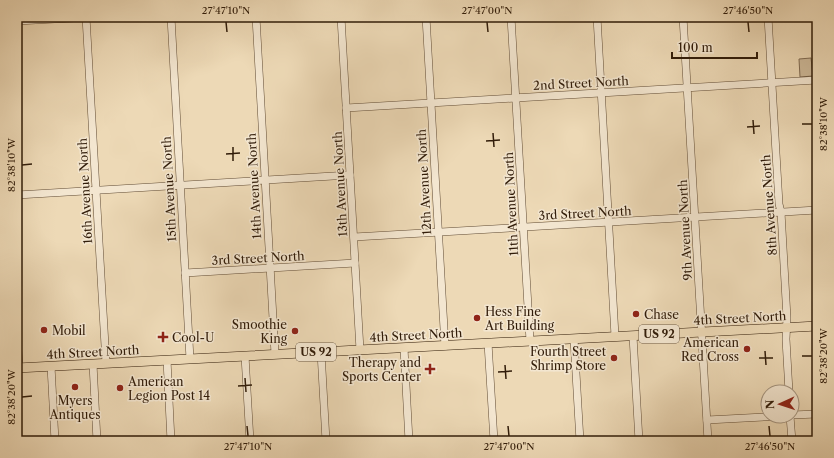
<svg xmlns="http://www.w3.org/2000/svg" width="834" height="458" viewBox="0 0 834 458" font-family="'Libre Caslon Text',serif">
	<rect width="100%" height="100%" fill="#edd9b6"/>
	<filter id="stains"><feTurbulence type="fractalNoise" baseFrequency=".005" numOctaves="4"/><feColorMatrix values="0 0 0 0 .2 0 0 0 0 .09 0 0 0 0 .02 0 0 0 .5 -.17"/></filter>
	<radialGradient id="worn" r=".72"><stop offset=".6" stop-color="#630" stop-opacity="0"/><stop offset="1" stop-color="#630" stop-opacity=".3"/></radialGradient>
	<path fill="#cdb999" stroke="#7f6a51" d="M811,58l2,18 -13,1 -1,-18z"/>
	<g fill="none" stroke-linecap="round" stroke-linejoin="round">
		<defs>
			<g id="minor">
				<path d="M86,17l20,346"/>
				<path d="M171,17l19,342"/>
				<path d="M256,17l19,337"/>
				<path d="M341,17l19,333"/>
				<path d="M426,17l19,329"/>
				<path d="M511,17l19,324"/>
				<path d="M597,17l18,319"/>
				<path d="M683,17l25,424"/>
				<path d="M768,17l11,187 2,8 6,106 -1,21 3,53"/>
				<path d="M17,21l75,-4"/>
				<path d="M346,108l471,-28"/>
				<path d="M17,195l333,-20"/>
				<path d="M354,237l463,-27"/>
				<path d="M185,273l170,-10"/>
				<path d="M17,334l2,34"/>
				<path d="M633,336l6,105"/>
				<path d="M574,339l6,102"/>
				<path d="M488,343l6,98"/>
				<path d="M404,348l5,93"/>
				<path d="M321,352l5,89"/>
				<path d="M245,356l5,85"/>
				<path d="M167,360l4,81"/>
				<path d="M93,364l4,77"/>
				<path d="M51,366l4,75"/>
				<path d="M792,415l25,-1"/>
				<path d="M790,416l2,25"/>
				<path d="M707,420l76,-4"/>
			</g>
			<path id="major" d="M17,368l800,-42"/>
		</defs>
		<use href="#minor" stroke="#604b34" stroke-width="8"/>
		<use href="#major" stroke="#311c09" stroke-width="10"/>
		<use href="#minor" stroke="#f3e6d0" stroke-width="7"/>
		<use href="#major" stroke="#edd9b6" stroke-width="9"/>
	</g>
	<path fill="none" stroke="#311c09" stroke-width="1.5" d="M226,22l1,10M487,22l1,10M748,22l1,10M753,120l1,14M802,124h10M747,127l13,-1M493,133l1,14M486,141l14,-1M233,147v14M226,154l14,-1M22,165l10,-1M765,351l1,14M802,356h10M759,358h14M505,365l1,14M498,372l14,-1M245,378l1,14M238,386l14,-1M22,397l10,-1M247,426l1,10M508,426l1,10M769,426l1,10"/>
	<g fill="#8f2418" stroke="#f3e6d0" stroke-width="1.5">
		<circle cx="636" cy="314" r="4"/>
		<circle cx="477" cy="318" r="4"/>
		<circle cx="44" cy="330" r="4"/>
		<circle cx="295" cy="331" r="4"/>
		<path d="M161 331h4v4h4v4h-4v4h-4v-4h-4v-4h4z"/>
		<circle cx="747" cy="349" r="4"/>
		<circle cx="614" cy="358" r="4"/>
		<path d="M428 363h4v4h4v4h-4v4h-4v-4h-4v-4h4z"/>
		<circle cx="75" cy="387" r="4"/>
		<circle cx="120" cy="388" r="4"/>
	</g>
	<g text-anchor="middle" dominant-baseline="central" stroke-width="3" stroke-linejoin="round" paint-order="stroke">
		<g fill="#f3e6d0" stroke="#6b5945" stroke-width="1">
			<rect x="639" y="325" width="40" height="18" rx="3"/>
			<rect x="296" y="343" width="40" height="18" rx="3"/>
		</g>
		<g font-size="11" font-weight="bold" fill="#311c09">
			<text x="659" y="334">US 92</text>
			<text x="316" y="352">US 92</text>
		</g>
		<g font-size="12" fill="#311c09" stroke="#f3e6d0">
			<text transform="translate(581 83) rotate(-3)">2nd Street North</text>
			<text transform="translate(424 182) rotate(-93)">12th Avenue North</text>
			<text transform="translate(340 184) rotate(-93)">13th Avenue North</text>
			<text transform="translate(254 186) rotate(-93)">14th Avenue North</text>
			<text transform="translate(169 189) rotate(-93)">15th Avenue North</text>
			<text transform="translate(85 191) rotate(-93)">16th Avenue North</text>
			<text transform="translate(511 204) rotate(-93)">11th Avenue North</text>
			<text transform="translate(769 205) rotate(-94)">8th Avenue North</text>
			<text transform="translate(585 213) rotate(-3)">3rd Street North</text>
			<text transform="translate(685 230) rotate(-93)">9th Avenue North</text>
			<text transform="translate(258 258) rotate(-3)">3rd Street North</text>
			<text transform="translate(740 318) rotate(-3)">4th Street North</text>
			<text transform="translate(416 335) rotate(-3)">4th Street North</text>
			<text transform="translate(93 352) rotate(-3)">4th Street North</text>
		</g>
		<g font-size="12" fill="#311c09" stroke="#f3e6d0" text-anchor="start">
			<text x="485" y="311">Hess Fine<tspan x="485" dy="14">Art Building</tspan></text>
			<text x="644" y="314">Chase</text>
			<text x="287" y="324" text-anchor="end">Smoothie<tspan x="287" dy="14">King</tspan></text>
			<text x="52" y="330">Mobil</text>
			<text x="172" y="337">Cool-U</text>
			<text x="739" y="342" text-anchor="end">American<tspan x="739" dy="14">Red Cross</tspan></text>
			<text x="606" y="351" text-anchor="end">Fourth Street<tspan x="606" dy="14">Shrimp Store</tspan></text>
			<text x="421" y="362" text-anchor="end">Therapy and<tspan x="421" dy="14">Sports Center</tspan></text>
			<text x="128" y="381">American<tspan x="128" dy="14">Legion Post 14</tspan></text>
			<text x="75" y="400" text-anchor="middle">Myers<tspan x="75" dy="14">Antiques</tspan></text>
		</g>
	</g>
	<rect width="834" height="458" fill="none" stroke="#edd9b6" stroke-width="44"/>
	<g transform="translate(780 404) rotate(267)"><circle r="19" fill="#f3e6d0" stroke="#a59580"/>
	<path d="M0-3L7 15L0 10L-7 15Z" fill="#8f2418"/>
	<text y="-6" font-size="11" font-weight="bold" text-anchor="middle" fill="#311c09">N</text>
	</g>
	<path d="M672 52v6h85v-6" fill="none" stroke="#311c09" stroke-width="2"/>
	<text x="678" y="52" font-size="12" fill="#311c09" stroke="#f3e6d0" stroke-width="3" paint-order="stroke">100 m</text>
	<rect x="22" y="22" width="790" height="414" fill="none" stroke="#311c09" stroke-width="1.5"/>
	<g font-size="10" text-anchor="middle" fill="#311c09">
		<text x="226" y="14">27°47'10"N</text>
		<text x="487" y="14">27°47'00"N</text>
		<text x="748" y="14">27°46'50"N</text>
		<text transform="translate(823 124) rotate(-90)" y="4">82°38'10"W</text>
		<text transform="translate(11 165) rotate(-90)" y="4">82°38'10"W</text>
		<text transform="translate(823 356) rotate(-90)" y="4">82°38'20"W</text>
		<text transform="translate(11 397) rotate(-90)" y="4">82°38'20"W</text>
		<text x="248" y="450">27°47'10"N</text>
		<text x="509" y="450">27°47'00"N</text>
		<text x="770" y="450">27°46'50"N</text>
	</g>
	<rect width="100%" height="100%" filter="url(#stains)"/>
	<rect width="100%" height="100%" fill="url(#worn)"/>
</svg>
